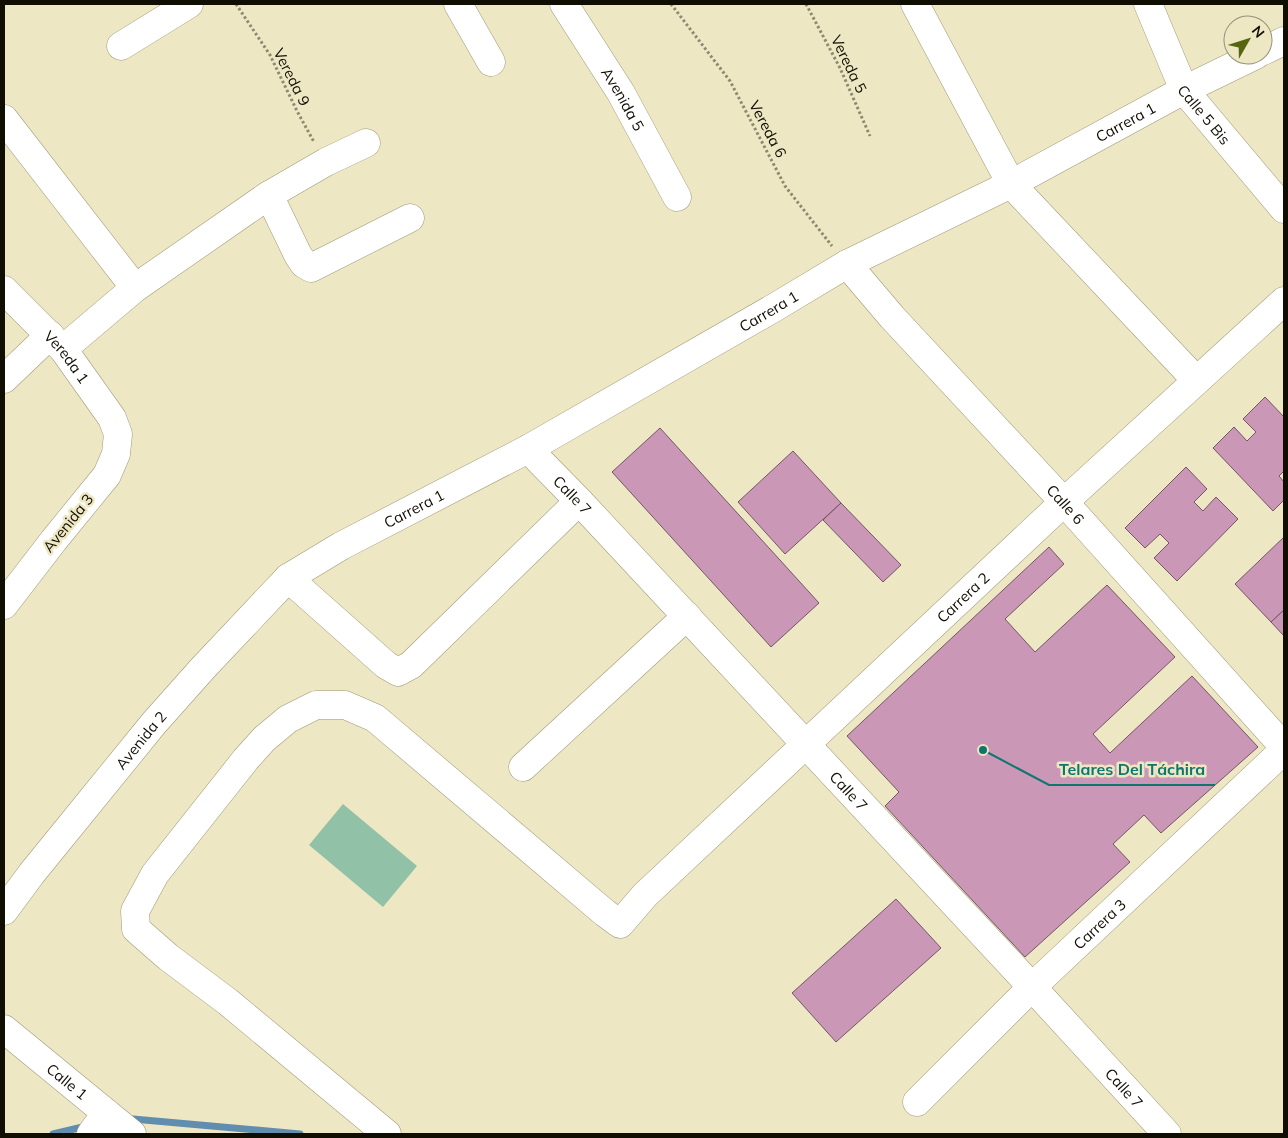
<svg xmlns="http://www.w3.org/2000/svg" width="1288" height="1138" viewBox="0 0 1288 1138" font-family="Mulish,sans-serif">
	<rect width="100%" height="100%" fill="#eee7c4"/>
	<path fill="#91c1a6" d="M343,804l74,62 -34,41 -74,-62z"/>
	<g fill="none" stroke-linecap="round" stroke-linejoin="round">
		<g stroke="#618eaf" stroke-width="7">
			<path d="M133,1119l167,15"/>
			<path d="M53,1134l34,-8"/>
		</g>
	</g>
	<g fill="#ca98b6" stroke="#735567">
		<path d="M1265,397l19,20v54l-5,5 5,6v18l-11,11 -60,-63 21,-21 13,14 9,-9 -13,-13z"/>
		<path d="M660,428l159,175 -48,44 -159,-175z"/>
		<path d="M793,451l48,52 -56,51 -47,-52z"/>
		<path d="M1186,467l21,22 -13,13 9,9 13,-14 22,22 -61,62 -23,-23 15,-15 -9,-9 -15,14 -20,-20z"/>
		<path d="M841,503l60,62 -18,17 -60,-62z"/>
		<path d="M1284,537v73l-13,12 -36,-38z"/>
		<path d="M1049,547l15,17 -59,55 30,33 72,-67 68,72 -82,77 17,19 82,-77 66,71 -97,86 -17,-18 -31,29 17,18 -105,95 -140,-151 14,-14 -52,-56z"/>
		<path d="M1284,610v26l-13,-14z"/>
		<path d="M896,899l45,49 -105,94 -44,-49z"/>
	</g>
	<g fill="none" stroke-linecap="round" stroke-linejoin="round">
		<defs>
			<g id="minor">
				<path d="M458,4l33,58"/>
				<path id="s1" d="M564,4l57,89 56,104"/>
				<path d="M915,4l96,180 185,196"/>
				<path id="s2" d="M1148,4l36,86 100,119"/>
				<path d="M121,46l68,-42"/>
				<path d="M1263,51l21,-10"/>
				<path d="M4,119l131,169"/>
				<path d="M269,195l29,60 6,9 7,4 99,-50"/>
				<path id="s3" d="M847,264l45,53 172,185 220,245"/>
				<path id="s4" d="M4,290l59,59 49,69 6,16 -2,20 -9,21 -53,65 -50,65"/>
				<path d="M63,349l72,-61 134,-93 57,-33 40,-19"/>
				<path d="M4,379l46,-44"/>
				<path id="s5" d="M528,449l51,52 453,486 135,147"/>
				<path d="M288,578l98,87 12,7 13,-7 168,-164"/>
				<path d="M523,767l164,-151"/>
				<path id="s6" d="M4,911l28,-38 122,-150 49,-55 85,-90 53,-32 187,-97 244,-140 75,-45 164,-80 173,-94 72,-35"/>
				<path id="s7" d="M4,1029l128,105"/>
				<path id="s8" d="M917,1102l115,-115 252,-237"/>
				<path d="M91,1134l15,-21"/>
				<path id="s9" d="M387,1134l-159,-132 -60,-45 -32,-28 -1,-18 20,-37 91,-115 18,-20 24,-20 28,-14h29l30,13 230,195 15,11 25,-29 419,-393 220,-201"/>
			</g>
		</defs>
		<use href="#minor" stroke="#9e9877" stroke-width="29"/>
		<g stroke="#8d8870" stroke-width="3" stroke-dasharray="2.5 2.5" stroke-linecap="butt">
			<path d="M236,4l34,51 27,56 17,31"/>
			<path d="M671,4l59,77 55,105 47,60"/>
			<path d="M806,4l34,64 30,68"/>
		</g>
		<use href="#minor" stroke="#fff" stroke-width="28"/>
	</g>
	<g text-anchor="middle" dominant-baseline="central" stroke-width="5" stroke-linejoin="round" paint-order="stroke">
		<g font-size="15" fill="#100d03" stroke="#eee7c4">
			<text transform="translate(849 64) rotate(64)">Vereda 5</text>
			<text transform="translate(292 77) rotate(63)">Vereda 9</text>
			<text stroke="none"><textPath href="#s1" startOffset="112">Avenida 5</textPath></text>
			<text stroke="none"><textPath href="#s2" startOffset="125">Calle 5 Bis</textPath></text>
			<text stroke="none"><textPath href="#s6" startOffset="1392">Carrera 1</textPath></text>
			<text transform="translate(768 129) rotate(62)">Vereda 6</text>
			<text stroke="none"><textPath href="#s6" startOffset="988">Carrera 1</textPath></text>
			<text stroke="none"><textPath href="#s4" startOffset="92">Vereda 1</textPath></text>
			<text stroke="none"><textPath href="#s5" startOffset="64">Calle 7</textPath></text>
			<text stroke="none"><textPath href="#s3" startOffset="325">Calle 6</textPath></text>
			<text stroke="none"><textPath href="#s6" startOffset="582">Carrera 1</textPath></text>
			<text transform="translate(68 523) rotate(-51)">Avenida 3</text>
			<text stroke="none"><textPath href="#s9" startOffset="1476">Carrera 2</textPath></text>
			<text stroke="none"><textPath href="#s6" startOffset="219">Avenida 2</textPath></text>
			<text stroke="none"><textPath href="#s5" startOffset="469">Calle 7</textPath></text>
			<text stroke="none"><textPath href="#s8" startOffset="255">Carrera 3</textPath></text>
			<text stroke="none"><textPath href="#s7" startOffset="82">Calle 1</textPath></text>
			<text stroke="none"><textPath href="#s5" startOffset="874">Calle 7</textPath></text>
		</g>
	</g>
	<path fill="none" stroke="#0f766e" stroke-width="2" d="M983 750L1049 785H1215"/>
	<circle fill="#0f766e" stroke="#eee7c4" stroke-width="2" cx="983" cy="750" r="5"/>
	<g font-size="16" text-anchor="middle" font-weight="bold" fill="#0f766e" stroke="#eee7c4" stroke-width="5" stroke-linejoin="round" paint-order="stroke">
		<text x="1132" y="775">Telares Del Táchira</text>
	</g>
	<rect width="1288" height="1138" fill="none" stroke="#100d03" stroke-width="10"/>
	<g transform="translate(1248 40) rotate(51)"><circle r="24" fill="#eee7c4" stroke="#959077"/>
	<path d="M0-4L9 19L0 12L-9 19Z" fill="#56660e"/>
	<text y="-8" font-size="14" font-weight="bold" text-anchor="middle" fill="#100d03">N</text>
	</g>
</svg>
